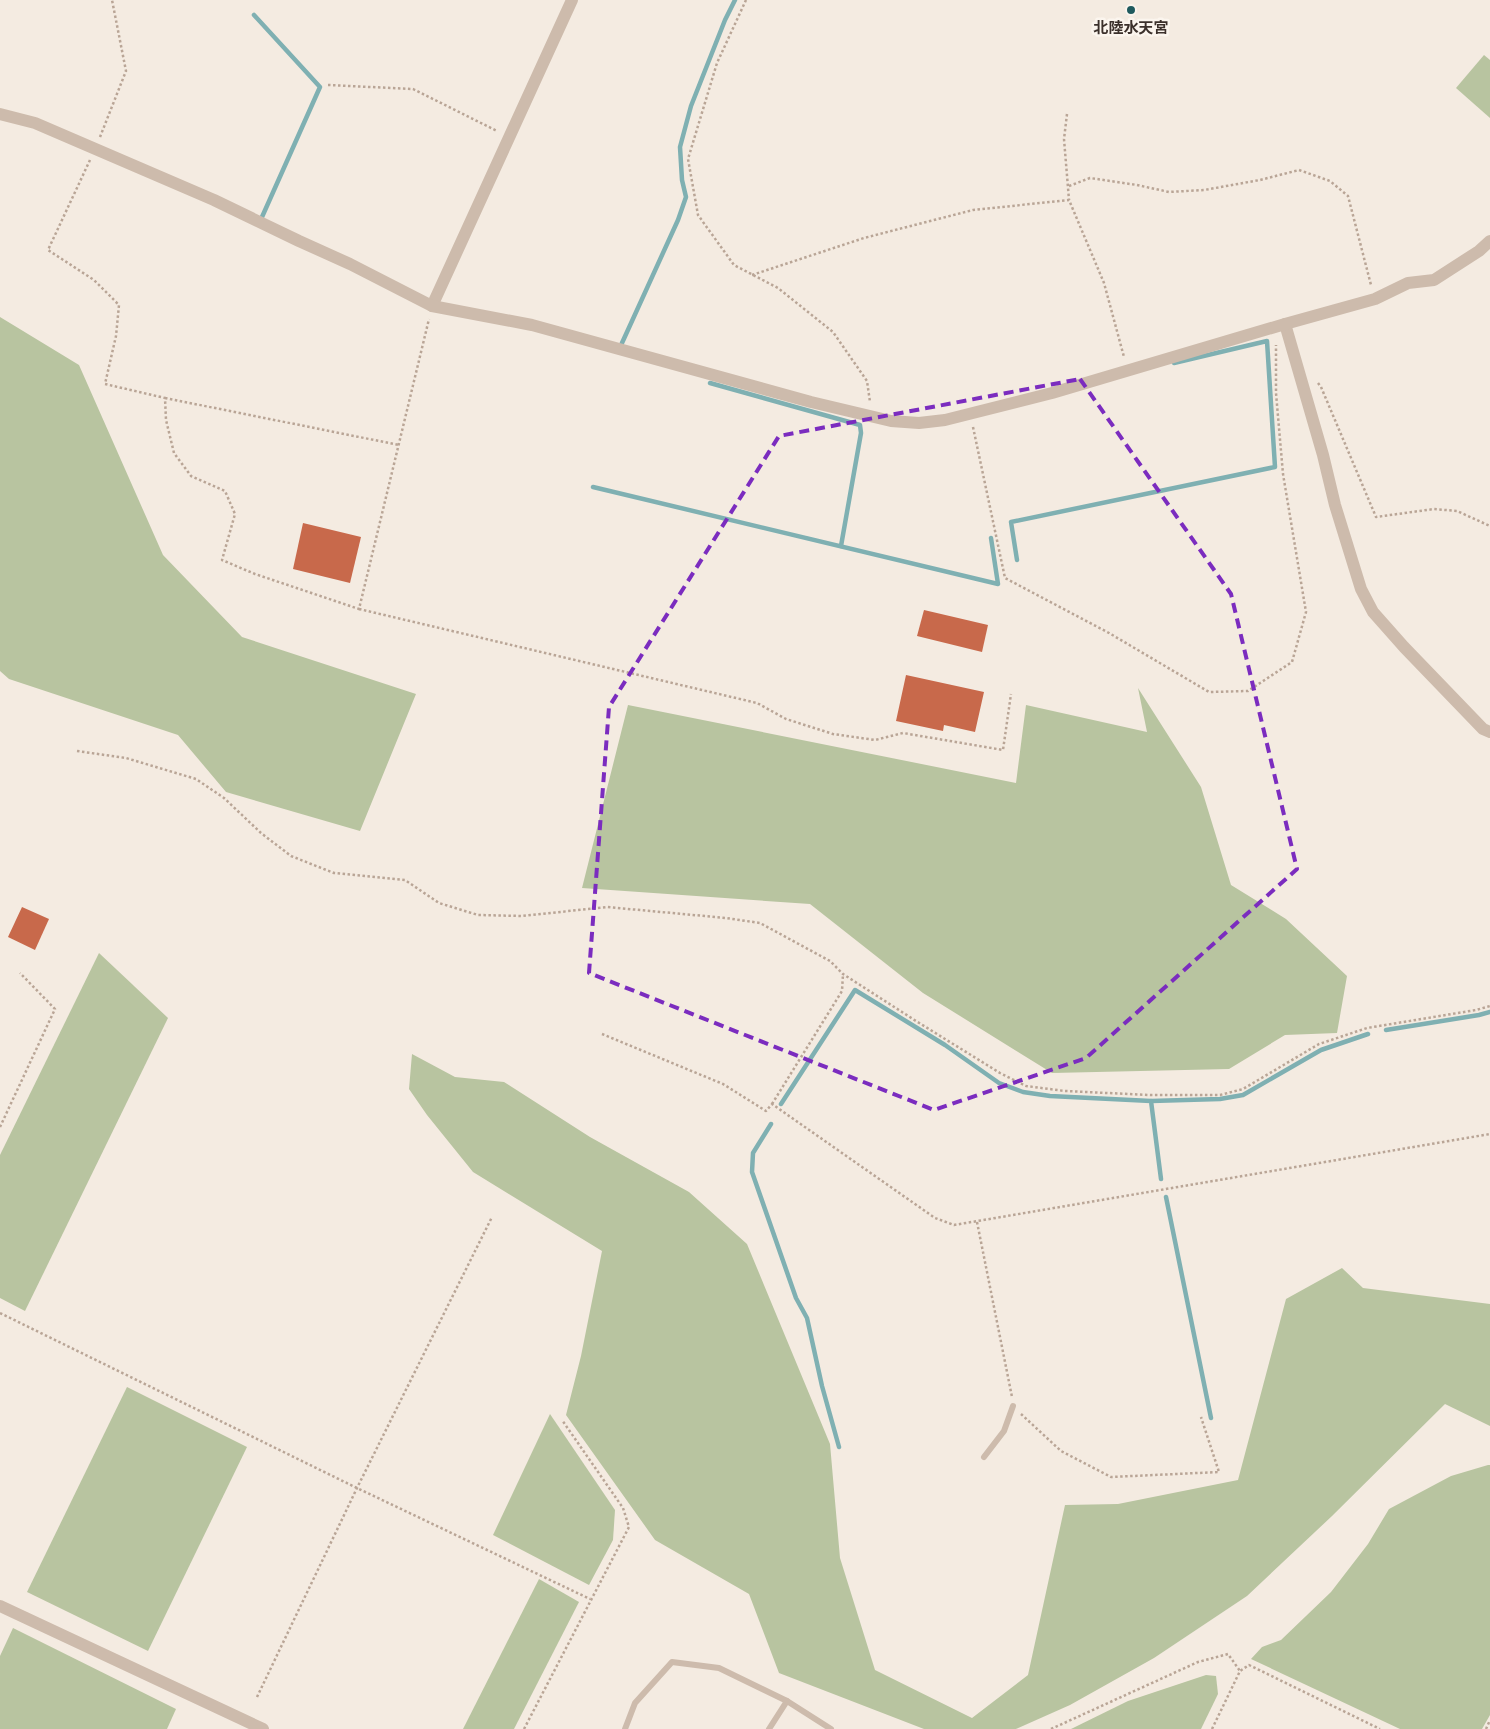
<svg xmlns="http://www.w3.org/2000/svg" width="1490" height="1729" viewBox="0 0 1490 1729" font-family="'Noto Sans','Noto Sans JP',sans-serif">
	<rect width="100%" height="100%" fill="#f4ebe1"/>
	<g fill="#b8c4a0">
		<path d="M1484,55l6,5v58l-34,-30z"/>
		<path d="M0,317l79,48 84,190 79,82 174,57 -56,137 -134,-39 -48,-57 -169,-56 -9,-8z"/>
		<path d="M1138,688l63,99 30,98 55,34 61,57 -10,57 -52,2 -56,34 -177,4 -129,-80 -113,-89 -228,-16 46,-183 388,78 10,-78 121,27z"/>
		<path d="M99,953l69,65 -143,293 -25,-13v-143z"/>
		<path d="M412,1054l43,23 49,5 86,55 99,55 58,52 83,200 10,114 35,112 97,48 56,-43 37,-170 53,-1 120,-24 48,-181 56,-31 21,20 127,16v122l-45,-22 -113,112 -85,80 -93,62 -84,47 -54,24h-92l-145,-56 -30,-79 -94,-54 -89,-125 15,-59 21,-105 -129,-79 -46,-57 -18,-26z"/>
		<path d="M127,1387l120,60 -99,204 -121,-59z"/>
		<path d="M550,1414l65,96 -2,30 -24,45 -96,-50z"/>
		<path d="M1488,1465h2v250l-8,14h-82l-149,-70 11,-12 19,-7 50,-48 37,-48 21,-35 62,-33z"/>
		<path d="M539,1579l40,23 -65,127h-51z"/>
		<path d="M13,1628l163,81 -9,20h-167v-73z"/>
		<path d="M1206,1675l10,1 2,18 -17,35h-130l57,-28z"/>
	</g>
	<g fill="none" stroke-linecap="round" stroke-linejoin="round">
		<g stroke="#7fb0b2" stroke-width="4.5">
			<path d="M254,15l66,72 -58,130"/>
			<path d="M622,343l56,-123 8,-23 -4,-17 -2,-33 11,-41 34,-86 10,-20"/>
			<path d="M710,383l150,42 1,8 -20,113"/>
			<path d="M593,487l405,97 -7,-46"/>
			<path d="M1017,560l-6,-38 264,-55 -8,-126 -93,22"/>
			<path d="M1386,1030l93,-15 11,-3"/>
			<path d="M1151,1101l69,-2 23,-4 78,-45 47,-16"/>
			<path d="M781,1104l74,-114 90,55 54,38 24,9 27,4 101,5 10,78"/>
			<path d="M771,1124l-18,29 -1,19 44,126 11,20 15,68 17,61"/>
			<path d="M1166,1197l45,221"/>
		</g>
	</g>
	<g fill="#c8694b">
		<path d="M303,523l58,14 -11,46 -57,-14z"/>
		<path d="M924,610l64,15 -6,27 -65,-16z"/>
		<path d="M906,675l78,17 -9,40 -31,-7 -1,6 -47,-10z"/>
		<path d="M22,907l27,12 -14,31 -27,-13z"/>
	</g>
	<g fill="none" stroke-linecap="round" stroke-linejoin="round">
		<g stroke="#b9a596" stroke-width="2.5" stroke-dasharray="2.5 2.5" stroke-linecap="butt">
			<path d="M746,0l-29,63 -29,96 10,56 36,50 44,23 55,44 34,49 3,21"/>
			<path d="M328,85l85,4 84,42"/>
			<path d="M1067,114l-3,25 5,61"/>
			<path d="M100,137l26,-66 -14,-71"/>
			<path d="M90,160l-42,90 46,30 25,25 -3,31 -11,48 60,14 1,22 8,33 17,23 34,15 10,23 -13,46 33,14 104,35 70,-290"/>
			<path d="M1069,186l21,-8 47,7 32,7 35,-2 56,-10 39,-10 31,11 18,15 23,89"/>
			<path d="M752,275l112,-37 109,-28 96,-10 35,83 20,74"/>
			<path d="M1318,383l3,4 55,130 58,-8 23,2 33,15"/>
			<path d="M165,398l234,47"/>
			<path d="M973,427l32,151 104,55 100,59 39,-1 44,-29 14,-50 -23,-138 -7,-81v-48"/>
			<path d="M359,609l398,94 29,16 47,15 42,6 28,-7 100,17 8,-56"/>
			<path d="M77,751l49,7 70,21 28,19 37,35 30,23 43,17 71,7 34,23 39,12 44,1 85,-9 119,11 34,5 70,38 13,13 73,47 84,52 26,13 39,5 85,4h70l23,-6 76,-45 48,-16 109,-18 14,-4"/>
			<path d="M602,1034l121,50 43,27 6,-7 163,114 19,7 536,-91"/>
			<path d="M772,1104l70,-113 1,-17"/>
			<path d="M0,1127l55,-118 -35,-36"/>
			<path d="M977,1222l35,175"/>
			<path d="M0,1313l357,175 233,111"/>
			<path d="M1021,1414l40,37 50,26 108,-5 -18,-55"/>
			<path d="M257,1697l100,-209 135,-271"/>
			<path d="M524,1729l105,-202 -6,-19 -61,-88"/>
			<path d="M1051,1729l147,-67 30,-8 12,17"/>
			<path d="M1212,1729l28,-58 9,-6 131,64"/>
			<path d="M1486,1729l4,-9"/>
		</g>
		<g stroke="#cdbbac" stroke-width="6">
			<path d="M984,1457l20,-26 9,-25"/>
			<path d="M625,1729l10,-26 37,-41 47,6 68,33"/>
			<path d="M769,1729l18,-28 44,28"/>
		</g>
		<g stroke="#cdbbac" stroke-width="12">
			<path d="M432,306l140,-306"/>
			<path d="M1285,324l38,131 12,50 26,84 12,23 31,35 79,82 7,3"/>
		</g>
		<g stroke="#cdbbac" stroke-width="12">
			<path d="M0,114l35,9 179,77 85,41 51,23 82,42 100,19 279,77 80,19 28,2 26,-3 107,-27 233,-69 90,-25 33,-16 26,-3 45,-29 11,-10"/>
			<path d="M0,1606l263,123"/>
		</g>
	</g>
	<path fill="none" stroke="#7b2cbf" stroke-width="4" stroke-dasharray="10 6" stroke-linejoin="round" d="M1080,379l151,215 66,275 -211,189 -152,52 -345,-137 20,-266 170,-271z"/>
	<circle fill="#1f5a5e" stroke="#fbf5ee" stroke-width="2" cx="1131" cy="10" r="5"/>
	<g text-anchor="middle" dominant-baseline="central" stroke-width="5" stroke-linejoin="round" paint-order="stroke">
		<g font-size="15" font-weight="bold" fill="#3b302b" stroke="#fbf5ee">
			<text x="1131" y="27">北陸水天宮</text>
		</g>
	</g>
</svg>
